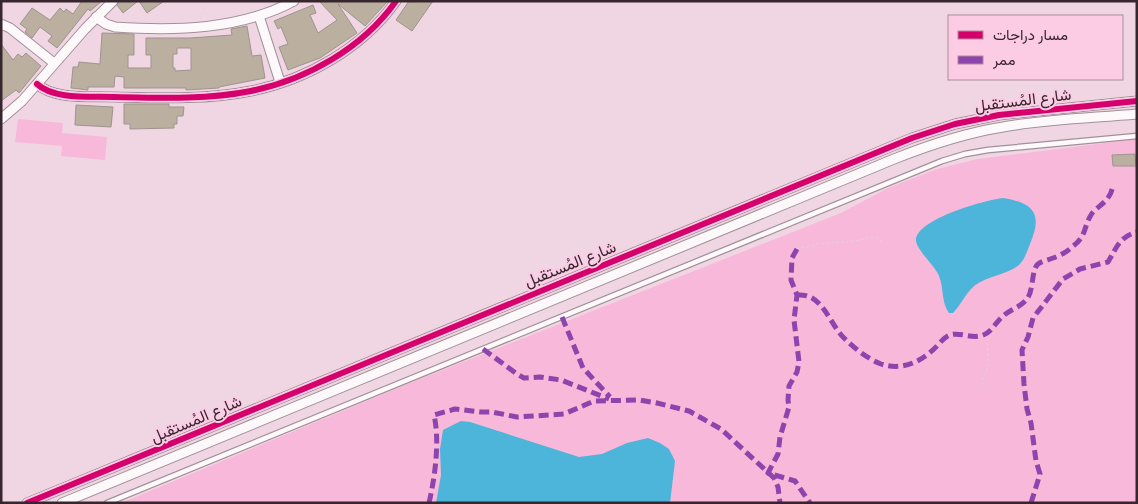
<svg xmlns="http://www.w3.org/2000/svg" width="1138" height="504" viewBox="0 0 1138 504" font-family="'Zilla Slab',Vazirmatn,serif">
	<rect width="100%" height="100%" fill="#f0d6e3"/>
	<g fill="#f8b8d9">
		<path d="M18,119l45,4 -1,10 45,4 -2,23 -44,-4 1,-10 -47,-4z"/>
		<path d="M1137,139v364h-1016l289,-120 431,-170 47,-25 49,-19 40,-10z"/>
	</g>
	<g fill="#4db4da">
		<path d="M1003,198c31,5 40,16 27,46 -3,7 -5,15 -11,21 -13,10 -32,11 -45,21 -9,8 -13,19 -21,27h-4c-8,-11 -5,-25 -10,-37 -4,-10 -22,-26 -23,-35 -1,-22 70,-41 87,-43z"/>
		<path d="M461,421l9,1 109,35 23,-3 25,-11 21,-5 12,5 9,6 6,12 -5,42h-234l5,-28 -1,-26 3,-19z"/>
	</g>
	<g fill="#bbafa0" stroke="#9f9390" fill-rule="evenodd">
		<path d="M82,1h20l-12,10 -2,-2 -31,39 -9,-7 4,-5 -12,-9 -8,11 -7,-6 2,-3 -7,-5 12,-16 18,12 10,-12 4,4 2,-3 7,5z"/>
		<path d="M119,1h19l-15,12 -6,-8z"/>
		<path d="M139,1h25l-17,12z"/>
		<path d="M319,1h69l-23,25 -27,-22 19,29 -37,25 -32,12 -9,-23 9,-3 -7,-17 -3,2 -4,-8 39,-16 3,8 -6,2 8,18 19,-13z"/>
		<path d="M409,1h24l-21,30 -16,-11z"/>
		<path d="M247,26l5,30 9,-1 4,23 -46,9v1l-33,2v-2h-62v-11l-9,-1 -1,11h-26v3l-17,-2 2,-21h5l1,-5 21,2 2,-31 32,1v21h-6v13h23v-13h-5v-17h44l42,-3 -1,-6zM177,48h14v22l-16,1v-3h-2v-14h4z"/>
		<path d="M1,44l12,16 5,-6 4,3 4,-4 15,13 -22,27 -3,-3 -15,11z"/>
		<path d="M124,104h45v3h15l-1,9h-6v8h-3v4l-44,1v-5h-6z"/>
		<path d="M76,105l37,2 -2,20 -36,-2z"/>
		<path d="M1135,154l1,12h-23l-1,-11z"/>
	</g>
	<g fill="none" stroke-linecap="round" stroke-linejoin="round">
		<defs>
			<path id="lane" d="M107,503l835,-342 23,-7 23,-4 149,-14"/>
			<g id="street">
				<path d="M259,16l21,66"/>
				<path d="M96,17l10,7 9,3c60,4 125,3 179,-26"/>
				<path d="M1,24l9,4 44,35"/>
				<path d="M37,84c17,16 54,12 77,13 45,1 92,3 137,-6 55,-11 112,-43 145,-90"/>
				<path d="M1,119l21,-18 63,-72 28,-28"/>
				<path d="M27,503l885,-365 43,-14 44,-9 138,-14"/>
				<path d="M62,503l832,-344c35,-14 71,-26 109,-32 44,-8 89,-9 134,-13"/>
			</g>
		</defs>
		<use href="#lane" stroke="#a29099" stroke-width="7"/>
		<use href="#street" stroke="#a29099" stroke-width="11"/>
		<g stroke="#ddd6da" stroke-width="1" stroke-dasharray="2.5 2.5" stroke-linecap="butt">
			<path d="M200,19l7,-18"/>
			<path d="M797,249l20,-5 39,-3 15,-4 5,1 6,4"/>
			<path d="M982,385l6,-20 -1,-31"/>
		</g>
		<use href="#lane" stroke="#fdf9fb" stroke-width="4.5"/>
		<use href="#street" stroke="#fdf9fb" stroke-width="9"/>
		<g stroke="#8e44ad" stroke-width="5" stroke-dasharray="10 5" stroke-linecap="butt">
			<path d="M797,249l-5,9 -1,22 6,15 -3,25 5,42 -2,10 -8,14 -1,14 1,7 -9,30 -2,17 -10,19 27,8 15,22"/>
			<path d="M797,295c26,-2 31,27 47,43 10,10 24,21 37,26 21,7 40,-2 55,-17 4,-4 8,-10 14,-12 9,-3 20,3 30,1 11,-2 15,-13 22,-19 7,-7 19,-10 25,-18 7,-9 4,-29 11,-35 4,-3 10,-4 15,-6 6,-2 14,-6 19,-11 15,-11 11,-19 19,-32 4,-7 14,-11 18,-19 2,-2 3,-7 4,-10"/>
			<path d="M562,317l21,51 27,29"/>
			<path d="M483,349l34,25 7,4 16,-1 21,3 48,19"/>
			<path d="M429,503c6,-26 11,-62 5,-88l21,-6 26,3h11l25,5 16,-1 31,-2 30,-13 45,-1 18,3 32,8 32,18 53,49 4,9 2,16"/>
			<path d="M1031,503l9,-29 -4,-13 -5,-38 -4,-14 -3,-25 -2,-34 6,-13 5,-19 30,-39 17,-10 28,-7c9,-15 11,-25 29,-30"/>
		</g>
		<defs>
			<g id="cycleway">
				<path d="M37,84c17,16 54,12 77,13 45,1 92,3 137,-6 55,-11 112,-43 145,-90"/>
				<path d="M27,503l885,-365 43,-14 44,-9 138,-14"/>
			</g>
		</defs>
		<use href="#cycleway" stroke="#fbcce3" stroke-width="9"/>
		<use href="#cycleway" stroke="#d6006c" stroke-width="6"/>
	</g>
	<g text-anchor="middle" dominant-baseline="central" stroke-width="4" stroke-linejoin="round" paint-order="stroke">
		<g font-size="16" fill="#37262e" stroke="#fbcce3">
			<text transform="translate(1023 100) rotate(-7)">شارع المُستقبل</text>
			<text transform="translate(570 264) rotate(-22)">شارع المُستقبل</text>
			<text transform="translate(196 419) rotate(-23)">شارع المُستقبل</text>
		</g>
	</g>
	<rect width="1138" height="504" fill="none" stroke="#37262e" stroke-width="5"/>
	<rect x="948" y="15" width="175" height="65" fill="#fbcce3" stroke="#ad8a9b"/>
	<rect x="958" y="31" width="25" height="8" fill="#d6006c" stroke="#ad8a9b"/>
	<text x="993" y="40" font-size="15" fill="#37262e">مسار دراجات</text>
	<rect x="958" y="56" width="25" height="8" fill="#8e44ad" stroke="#ad8a9b"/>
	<text x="993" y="65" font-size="15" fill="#37262e">ممر</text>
</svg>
